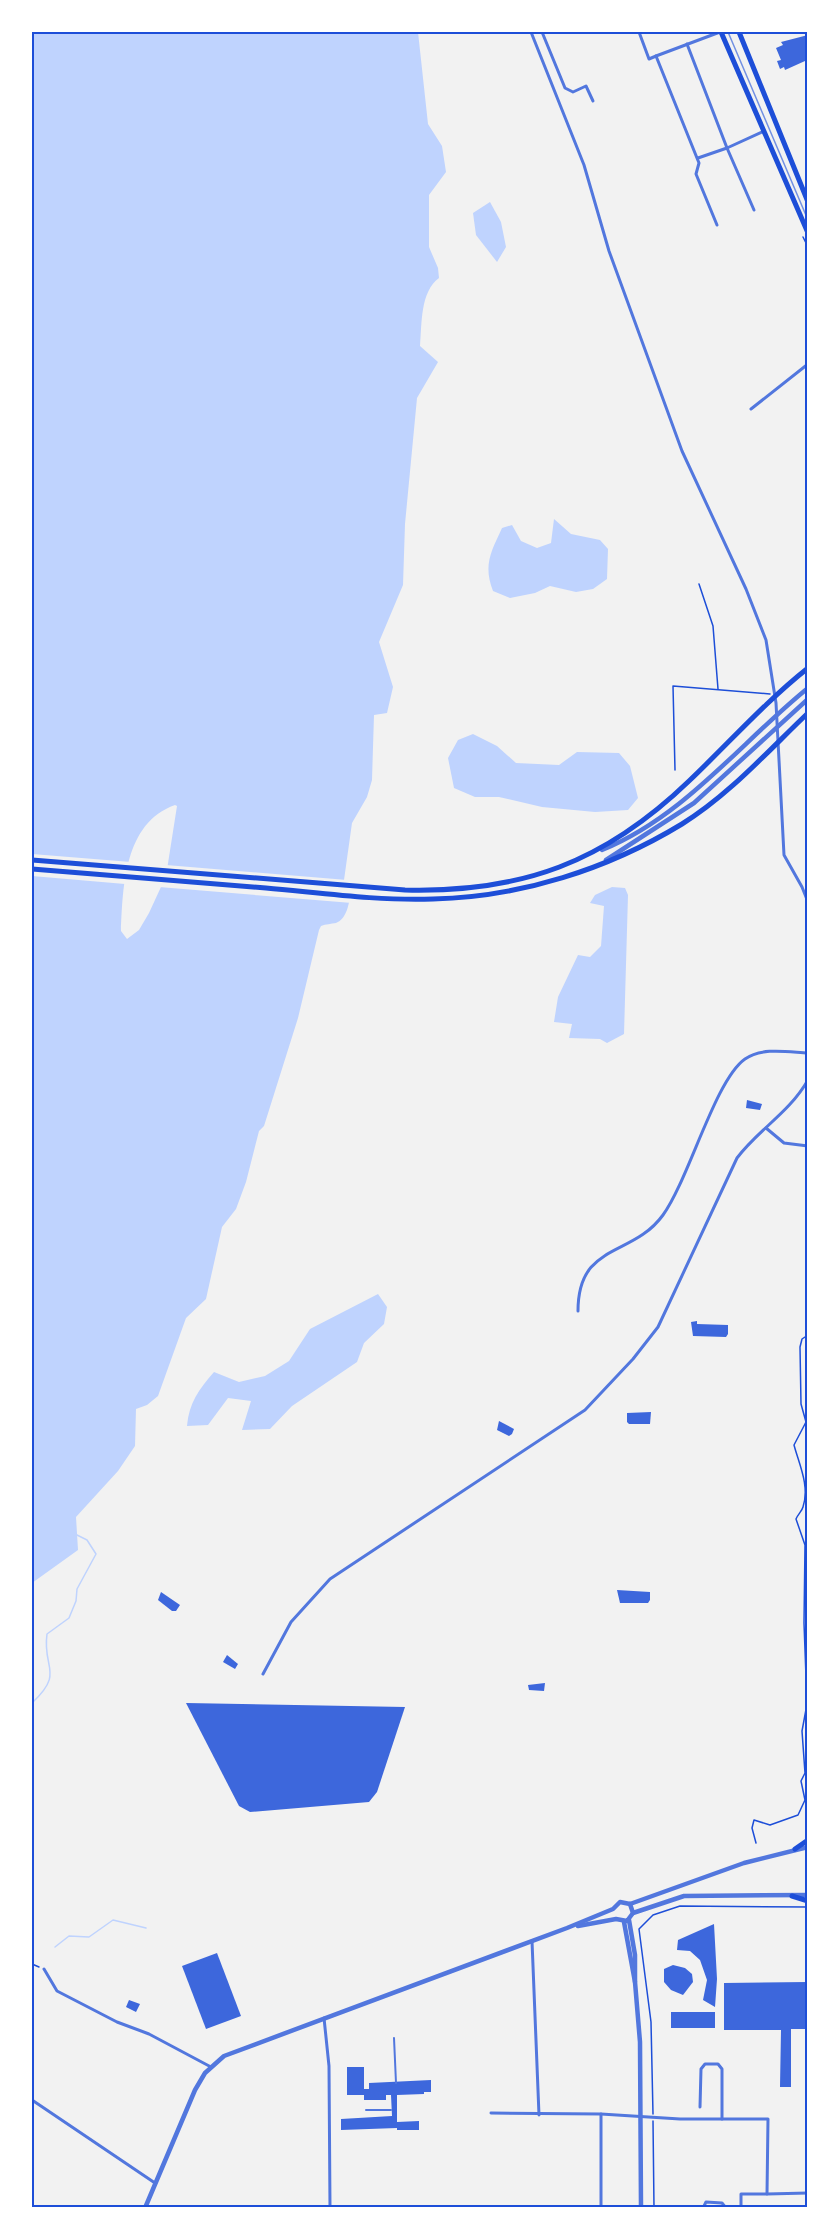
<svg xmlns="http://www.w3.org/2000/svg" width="839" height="2239" viewBox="0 0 839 2239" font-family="Helvetica,sans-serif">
	<rect width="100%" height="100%" fill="#f2f2f2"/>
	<g fill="#bfd3fe" fill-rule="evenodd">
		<path d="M32,32h386l10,92 14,22 4,26 -17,23v52l9,21 1,10c-19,14 -17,46 -19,68l18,16 -21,36 -12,126 -2,61 -24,57 14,45 -6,26 -13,2 -2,65 -5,17 -15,26 -8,57 7,12c-2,11 -4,27 -15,31 -5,1 -10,1 -15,3l-2,4 -21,88 -34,108 -5,5 -13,51 -10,27 -14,18 -16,72 -20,19 -28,78 -11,9 -11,4 -1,37 -17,25 -42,46 2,33 -46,33zM175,805l2,1 -11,70 -17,37 -10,17 -12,9 -6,-8c2,-44 3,-108 54,-126z"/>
		<path d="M490,202l11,20 5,25 -9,15 -21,-27 -3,-22z"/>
		<path d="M554,519l17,15 29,6 8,9 -1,30 -14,10 -17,3 -26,-6 -15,7 -25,5 -17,-7c-10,-26 -2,-39 9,-63l10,-3 9,16 16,7 14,-5z"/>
		<path d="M473,734l24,12 19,17 43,2 18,-13 42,1 11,13 8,32 -10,12 -33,2 -53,-5 -43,-10h-24l-21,-9 -6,-30 10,-18z"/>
		<path d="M612,887l13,1 3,7 -4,139 -17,9 -7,-4 -31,-1 3,-14 -18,-2 4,-25 20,-42 12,2 11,-11 3,-40 -14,-3 5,-8z"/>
		<path d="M378,1294l9,13 -3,17 -20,19 -7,19 -65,44 -22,23 -28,1 9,-29 -23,-3 -20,27 -21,1c2,-23 12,-37 27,-54l25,10 26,-6 24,-15 21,-32z"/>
	</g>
	<g fill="#f2f2f2">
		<path d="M32,854l99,8 -6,22 -93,-8z"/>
		<path d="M166,865l181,15 7,12 -2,11 -193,-16z"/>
	</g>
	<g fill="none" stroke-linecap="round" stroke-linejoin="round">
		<g stroke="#bfd3fe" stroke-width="1.5">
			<path d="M32,1703c33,-31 10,-34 15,-69l22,-16 7,-17 1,-12 19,-35 -9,-14 -10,-5"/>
			<path d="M55,1947l14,-11 20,1 24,-17 33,8"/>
		</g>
	</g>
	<g fill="#3d67dc">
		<path d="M808,35v33l-3,-7 -20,9 -1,-3 -4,2 -3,-8 4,-1 -5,-12 7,-3 -2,-3z"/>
		<path d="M747,1100l15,4 -2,6 -14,-2z"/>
		<path d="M697,1321v3l31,1v9l-2,3 -33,-1 -2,-14z"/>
		<path d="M651,1412l-1,12h-21l-2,-2v-9z"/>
		<path d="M499,1421l15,8 -2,5 -3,2 -12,-6z"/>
		<path d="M617,1590l33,2v8l-2,3h-28z"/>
		<path d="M161,1592l19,13 -4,6h-4l-14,-11z"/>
		<path d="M227,1655l11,9 -3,5 -12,-7z"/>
		<path d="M545,1683l-1,8 -15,-1 -1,-5z"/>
		<path d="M186,1703l219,4 -28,85 -8,10 -119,10 -11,-6z"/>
		<path d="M714,1924l3,55 -2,28 -12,-7 4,-20 -7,-20 -10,-9 -13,-1 1,-10z"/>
		<path d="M217,1953l24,63 -35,13 -24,-63z"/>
		<path d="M673,1965l12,3 7,6 1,8 -10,13 -12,-5 -7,-8v-13z"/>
		<path d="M808,1982v47h-17v58h-11l1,-57h-57v-47z"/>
		<path d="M129,2000l11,4 -4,8 -10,-5z"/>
		<rect x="671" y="2012" width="44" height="16"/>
		<path d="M347,2067h17v22h5v-6l62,-3v12h-7v2l-27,1v27l22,-1v9h-22v-2l-56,2v-11l51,-3 -1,-21h-5v5h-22v-5h-17z"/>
	</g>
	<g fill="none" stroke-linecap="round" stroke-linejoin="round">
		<g stroke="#1d4ed8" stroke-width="1.5">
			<path d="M803,237l5,10"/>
			<path d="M699,584l14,42 5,63"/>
			<path d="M675,770l-2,-84 97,8"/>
			<path d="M756,1843l-4,-15 2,-8 16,5 28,-10 7,-15 -4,-19 4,-8 -3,-42 5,-27 -3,-81 1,-78 -9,-26c2,-5 6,-8 7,-12 7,-21 -4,-43 -9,-62l12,-23 -5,-18 -1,-57 2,-8 6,-4"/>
			<path d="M32,1964l7,3"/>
			<path d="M653,2114l-2,-92 -12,-93 14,-14 27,-9 128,1"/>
			<path d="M653,2121l1,87"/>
		</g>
		<g stroke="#5277de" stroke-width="2">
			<path d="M394,2038l2,45"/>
			<path d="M366,2110h25"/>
		</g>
		<g stroke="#5277de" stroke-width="3">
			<path d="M531,32l53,133 25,86 73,200 64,138 20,51 10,63 8,152 18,32 6,15"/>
			<path d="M542,32l23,56 8,4 13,-6 7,15"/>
			<path d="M639,32l10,27 7,-3"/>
			<path d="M687,44l40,104 37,-17"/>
			<path d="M698,158l29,-10 27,62"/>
			<path d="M717,225l-21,-51 3,-11 -43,-107 64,-24"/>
			<path d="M751,409l57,-45"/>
			<path d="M766,1128l18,15 24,3"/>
			<path d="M578,1311c0,-69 54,-53 85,-96 26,-36 52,-135 82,-156 17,-12 43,-7 63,-6"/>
			<path d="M263,1674l28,-52 39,-43 255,-169 48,-51 25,-32 79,-169c22,-29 52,-45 71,-78"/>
			<path d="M532,1941l7,174"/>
			<path d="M44,1969l13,22 60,31 32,12 62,33"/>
			<path d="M324,2018l5,48 1,142"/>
			<path d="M32,2100l123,83"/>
			<path d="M700,2107l1,-38 4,-5h13l4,5v50"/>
			<path d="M491,2113l110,1 79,5h88l-1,75h-26v14"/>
			<path d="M767,2194l41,-1"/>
			<path d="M601,2208v-94"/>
			<path d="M703,2208l3,-6 16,1 4,5"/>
		</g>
		<g stroke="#5277de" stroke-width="4.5">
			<path d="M602,850c83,-34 138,-107 206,-162"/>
			<path d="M606,860l88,-57 114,-104"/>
			<path d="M630,1904l114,-41 64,-16"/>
			<path d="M633,1913l51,-17 124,-1"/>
			<path d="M629,1920l6,35v27l5,60 1,166"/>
			<path d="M624,1922l11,60"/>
			<path d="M578,1926l38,-7 11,2 6,-8 -3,-9"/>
			<path d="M145,2208l50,-118 10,-17 19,-17 343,-128 46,-19 7,-7 10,2"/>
		</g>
		<g stroke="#1d4ed8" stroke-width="5">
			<path d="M721,32l87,201"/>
			<path d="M739,32l69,170"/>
			<path d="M32,860l373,30c117,3 200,-28 284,-109 39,-37 76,-79 119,-113"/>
			<path d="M32,869c78,6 156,13 234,19 56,5 112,13 167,11 88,-2 175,-30 249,-75 47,-29 86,-73 126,-111"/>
			<path d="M795,1849l13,-9"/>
			<path d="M792,1896l16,5"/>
		</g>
		<path stroke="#7290e2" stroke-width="1.5" d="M728,32l80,188"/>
	</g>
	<rect width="839" height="2239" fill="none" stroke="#ffffff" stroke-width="66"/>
	<rect x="33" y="33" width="773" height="2173" fill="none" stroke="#1d4ed8" stroke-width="2"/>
</svg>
